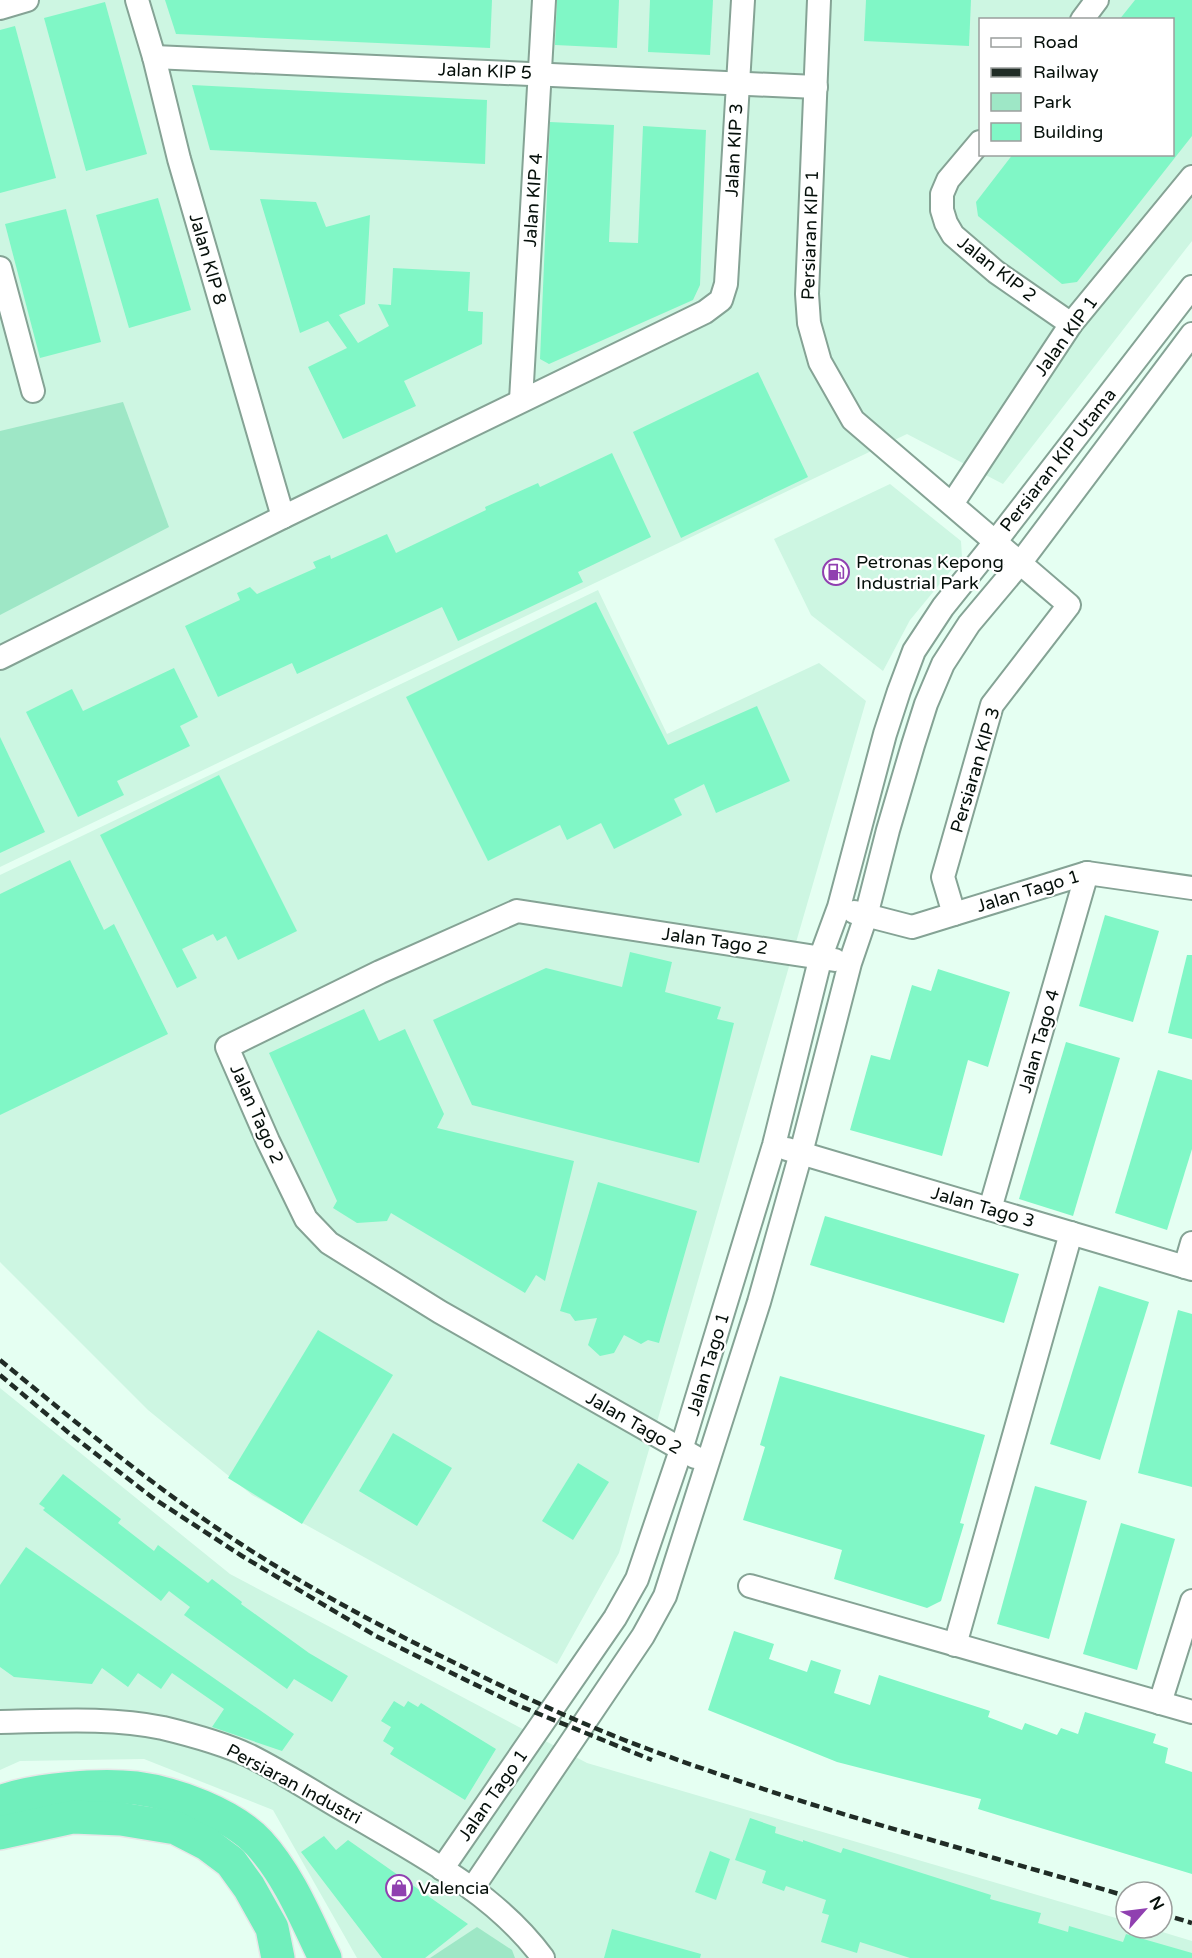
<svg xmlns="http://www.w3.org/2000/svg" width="1192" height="1958" viewBox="0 0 1192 1958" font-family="'Varela Round',sans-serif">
	<rect width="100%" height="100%" fill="#e5fff2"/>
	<g fill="#cdf6e2" fill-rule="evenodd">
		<path d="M0,0h1192v241l-189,243 -96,-50 -907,433zM980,20h192v134h-192z"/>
		<path d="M890,484l71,57 1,16 -52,63 -27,51 -72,-56 -37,-76z"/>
		<path d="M598,590l69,144 152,-71 47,38 -247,852 -62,111 -305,-169 -104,-85 -148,-148v-387z"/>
		<path d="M0,1388l230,186 357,189 539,158v7h23l43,13v17h-835l-84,-148 -129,-51 -124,2 -20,9z"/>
	</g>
	<g fill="#9ee7c6">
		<path d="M123,402l46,125 -169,88v-184z"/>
		<path d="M477,1927l35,23 3,8h-85z"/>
	</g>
	<g fill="#80f7c6">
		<path d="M165,0h327l-2,48 -314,-14z"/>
		<path d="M557,0h62l-2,48 -62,-3z"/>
		<path d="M650,0h63l-3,55 -62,-3z"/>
		<path d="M866,0h105l-2,46 -105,-5z"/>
		<path d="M1135,0h57v136l-115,146 -15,2 -84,-68 -2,-14 37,-48h160v-134h-54z"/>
		<path d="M105,2l42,152 -61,17 -42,-153z"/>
		<path d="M15,26l41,152 -56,15v-163z"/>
		<path d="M192,85l295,15 -2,64 -275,-14z"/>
		<path d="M550,122l64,3 -5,117 29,1 5,-117 63,4 -6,155 -7,15 -144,64 -9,-5z"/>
		<path d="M158,198l33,112 -62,18 -33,-113z"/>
		<path d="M260,199l56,3 10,25 44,-12 -5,89 -26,11 19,28 31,-17 -11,-22 13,1 2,-37 77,4 -2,39 15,1 -1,32 -78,37 12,25 -73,33 -35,-72 39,-19 -19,-27 -28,12z"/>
		<path d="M66,209l35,133 -61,16 -35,-134z"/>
		<path d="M758,372l50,105 -127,61 -48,-106z"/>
		<path d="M612,453l39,84 -73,35 5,10 -125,59 -16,-34 -145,67 -5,-11 -74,34 -33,-71 55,-26 -3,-7 13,-6 7,7 59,-26 -3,-6 17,-7 1,4 56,-25 9,19 90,-43 -1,-3 53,-24 2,4z"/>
		<path d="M596,602l72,143 89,-39 33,75 -74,32 -12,-29 -30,15 8,16 -68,34 -13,-26 -34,17 -7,-15 -72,36 -82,-164z"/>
		<path d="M174,668l24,49 -18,9 10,20 -73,35 7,14 -46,22 -52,-105 46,-23 11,22z"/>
		<path d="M0,737l45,95 -45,21z"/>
		<path d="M219,775l78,156 -59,29 -12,-24 -9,5 -4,-7 -31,15 15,29 -20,10 -77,-153z"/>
		<path d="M70,860l34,70 10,-6 54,110 -168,81v-221z"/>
		<path d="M1105,915l54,16 -26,91 -54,-16z"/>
		<path d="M630,952l42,10 -7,30 56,15 -4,12 17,4 -35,140 -227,-58 -39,-85 113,-52 76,19z"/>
		<path d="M1187,955h5v84l-24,-6z"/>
		<path d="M938,969l72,23 -22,75 -20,-7 -26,96 -92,-26 21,-75 19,5 22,-75 19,6z"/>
		<path d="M364,1009l15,32 26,-12 39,85 -7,14 137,33 -29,120 -9,-6 -11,18 -134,-80 -4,8 -30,2 -24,-15 4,-7 -68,-148z"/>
		<path d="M1066,1042l54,16 -47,158 -54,-17z"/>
		<path d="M1158,1070l34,10v69l-25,81 -52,-17z"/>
		<path d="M598,1182l99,29 -38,132 -11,-3 -7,4 -17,-9 -10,18 -14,3 -12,-11 9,-27 -22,3 -5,-7 -10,-3z"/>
		<path d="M825,1216l194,58 -15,49 -194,-58z"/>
		<path d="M1099,1286l50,16 -49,158 -50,-16z"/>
		<path d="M1178,1310l14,4v173l-54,-14z"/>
		<path d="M318,1330l75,45 -91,149 -74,-46z"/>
		<path d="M780,1376l205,59 -25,88 4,1 -23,77 -14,7 -93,-29 8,-29 -99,-30 22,-73 -5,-2z"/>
		<path d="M393,1433l59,35 -35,58 -58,-35z"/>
		<path d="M578,1463l31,19 -36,58 -31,-19z"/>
		<path d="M63,1474l58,45 -3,4 36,28 4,-6 50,38 4,-4 30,23 -1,2 68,49 39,23 -16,26 -38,-23 -7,10 -103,-74 6,-8 -21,-16 -8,10 -118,-91 2,-2 -6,-4z"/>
		<path d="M1035,1486l52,15 -38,138 -52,-15z"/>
		<path d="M1121,1523l54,16 -38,131 -54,-16z"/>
		<path d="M26,1547l268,187 -12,17 -70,-24 12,-18 -52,-36 -11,16 -23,-16 -10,14 -26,-19 -10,16 -78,-7 -14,-10v-82z"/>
		<path d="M734,1631l40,13 -5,15 38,13 4,-12 30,10 -7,23 36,12 9,-30 111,36 -2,6 34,13 3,-7 32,12 4,-7 17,6 7,-22 71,22 -3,9 15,5 -3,15 27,9v102l-214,-65 3,-10 -144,-37 -129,-52z"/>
		<path d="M394,1701l10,6 4,-6 10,6 3,-4 75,46 -31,51 -75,-46 4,-6 -11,-7 8,-14 -10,-6z"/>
		<path d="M750,1818l26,9 -1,6 28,9v-2l38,13 2,-5 148,47 -1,4 51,14 -3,10 30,9 1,-6 54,16 3,-8 66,19v5h-282l-50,-16 -3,11 -36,-11 8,-27 -7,-2 4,-13 -40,-14 -2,5 -22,-8 4,-12 -31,-11z"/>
		<path d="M324,1836l12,14 12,-10 120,84 -43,34h-43l-81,-106z"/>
		<path d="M710,1851l20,8 -14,41 -21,-8z"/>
		<path d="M612,1929l89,25 -1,4h-96z"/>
	</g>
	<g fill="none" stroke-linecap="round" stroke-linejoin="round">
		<defs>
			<g id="minor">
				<path d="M137,0l17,57 25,102 104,358"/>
				<path d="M819,0l-12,294 2,29 11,39 33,58 216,185 -77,100 -49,172 11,37"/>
				<path d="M0,8l27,-8"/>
				<path d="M1082,20l15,-20"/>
				<path d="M154,57l662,30"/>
				<path d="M980,142l-32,38 -6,14v16l4,13 7,12 43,37 75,52"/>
				<path d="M0,268l33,123"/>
				<path d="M521,400l23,-400"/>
				<path d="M952,504l119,-180 121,-147"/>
				<path d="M0,658l283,-141 422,-205 16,-12 5,-16 17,-284"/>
				<path d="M854,912l58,15 175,-54 105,15"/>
				<path d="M787,1149l405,120"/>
				<path d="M990,1209l97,-336"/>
				<path d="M1185,1267l7,-24"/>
				<path d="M695,1457l-255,-145 -111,-69 -23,-24 -38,-78 -41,-94 153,-75 137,-61 318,49"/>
				<path d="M750,1586l442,126"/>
				<path d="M955,1645l116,-412"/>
				<path d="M1160,1703l32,-102"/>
				<path d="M0,1722c54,-1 110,-5 163,6 29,7 59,15 87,28 36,18 71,41 106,61 67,39 141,78 187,141"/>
				<path d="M442,1869l173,-251 22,-39 44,-129 93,-305 47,-189 18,-49 46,-173 14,-43 15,-40 29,-44 53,-66 196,-254"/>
				<path d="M472,1889l171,-253 22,-40 94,-294 42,-149 49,-190 16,-47 22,-86 25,-85 13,-41 17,-40 26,-40 52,-62 171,-228"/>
			</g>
			<g id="highway">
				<path d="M0,1802c34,-13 99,-18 136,-14 39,5 96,26 123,55 30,33 47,76 66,115"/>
				<path d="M0,1833l73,-16 48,2 55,9 31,16 24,18 18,25 23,41 6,30"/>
			</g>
		</defs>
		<use href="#minor" stroke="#85a395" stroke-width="26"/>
		<use href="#highway" stroke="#e6e7e7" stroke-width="36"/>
		<use href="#minor" stroke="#fff" stroke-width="22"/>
		<use href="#highway" stroke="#70efbc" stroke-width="33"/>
		<g stroke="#202c26" stroke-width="4.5" stroke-dasharray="9 4.5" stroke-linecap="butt">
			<path d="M0,1360c80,66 160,132 247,188 67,43 138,81 210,116 62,31 126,61 191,85 156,58 318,100 478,147"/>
			<path d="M0,1375l69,58 84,65 89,58 134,80 141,69 135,55"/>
			<path d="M1162,1914l30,9"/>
		</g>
	</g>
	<defs>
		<symbol id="fuel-ring" viewBox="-11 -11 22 22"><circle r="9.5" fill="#fff" stroke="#9040b0" stroke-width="1.5"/><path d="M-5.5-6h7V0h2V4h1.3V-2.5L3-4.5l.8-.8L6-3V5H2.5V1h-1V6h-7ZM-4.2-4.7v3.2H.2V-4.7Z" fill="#9040b0"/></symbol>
		<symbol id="shop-ring" viewBox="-11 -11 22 22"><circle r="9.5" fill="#fff" stroke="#9040b0" stroke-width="1.5"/><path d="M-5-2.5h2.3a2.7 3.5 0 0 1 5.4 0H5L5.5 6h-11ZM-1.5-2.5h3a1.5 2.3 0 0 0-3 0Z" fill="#9040b0"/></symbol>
	</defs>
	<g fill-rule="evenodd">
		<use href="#fuel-ring" x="821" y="557" width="30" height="30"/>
		<use href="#shop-ring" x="384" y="1873" width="30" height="30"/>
	</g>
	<g text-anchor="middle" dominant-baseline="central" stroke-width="4.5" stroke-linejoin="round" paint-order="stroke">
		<g font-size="18" fill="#06100b" stroke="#fff">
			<text transform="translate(485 71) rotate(2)">Jalan KIP 5</text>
			<text transform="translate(734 150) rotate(-87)">Jalan KIP 3</text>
			<text transform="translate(533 200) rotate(-86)">Jalan KIP 4</text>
			<text transform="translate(810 235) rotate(-88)">Persiaran KIP 1</text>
			<text transform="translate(208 259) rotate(74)">Jalan KIP 8</text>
			<text transform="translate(997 269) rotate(38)">Jalan KIP 2</text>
			<text transform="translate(1066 336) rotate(-54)">Jalan KIP 1</text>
			<text transform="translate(1058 460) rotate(-52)">Persiaran KIP Utama</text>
			<text transform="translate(975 770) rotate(-73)">Persiaran KIP 3</text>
			<text transform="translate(1028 891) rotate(-17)">Jalan Tago 1</text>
			<text transform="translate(715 941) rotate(8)">Jalan Tago 2</text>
			<text transform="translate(1039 1041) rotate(-74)">Jalan Tago 4</text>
			<text transform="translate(257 1114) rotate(66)">Jalan Tago 2</text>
			<text transform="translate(983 1207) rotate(16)">Jalan Tago 3</text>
			<text transform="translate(708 1364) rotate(-73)">Jalan Tago 1</text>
			<text transform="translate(634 1423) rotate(30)">Jalan Tago 2</text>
			<text transform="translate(294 1784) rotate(28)">Persiaran Industri</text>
			<text transform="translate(493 1795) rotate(-55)">Jalan Tago 1</text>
		</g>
		<g font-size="18" fill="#06100b" stroke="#fff" text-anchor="start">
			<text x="856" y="562">Petronas Kepong<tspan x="856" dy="21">Industrial Park</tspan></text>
			<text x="418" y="1888">Valencia</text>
		</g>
	</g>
	<rect x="979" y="18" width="195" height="138" fill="#ffffff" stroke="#9b9f9d" stroke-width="1.5"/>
	<rect x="991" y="38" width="30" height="9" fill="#ffffff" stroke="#9b9f9d" stroke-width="1.5"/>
	<text x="1033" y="48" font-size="18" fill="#06100b">Road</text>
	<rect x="991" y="68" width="30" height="9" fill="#202c26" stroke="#9b9f9d" stroke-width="1.5"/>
	<text x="1033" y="78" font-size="18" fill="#06100b">Railway</text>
	<rect x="991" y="93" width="30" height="18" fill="#9ee7c6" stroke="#9b9f9d" stroke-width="1.5"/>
	<text x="1033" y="108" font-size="18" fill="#06100b">Park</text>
	<rect x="991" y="123" width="30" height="18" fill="#80f7c6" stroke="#9b9f9d" stroke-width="1.5"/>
	<text x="1033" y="138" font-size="18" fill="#06100b">Building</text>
	<g transform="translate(1144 1910) rotate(62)"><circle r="28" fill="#ffffff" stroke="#9b9f9d" stroke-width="1.5"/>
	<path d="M0-4.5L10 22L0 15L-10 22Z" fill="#9040b0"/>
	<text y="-9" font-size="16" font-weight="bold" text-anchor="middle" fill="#06100b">N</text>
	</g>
</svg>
